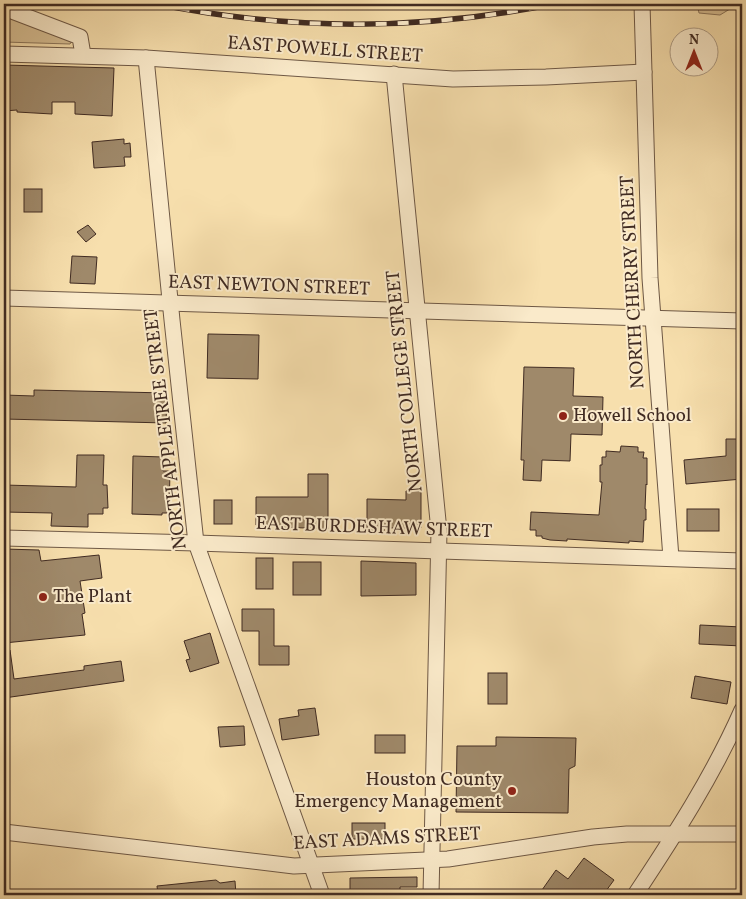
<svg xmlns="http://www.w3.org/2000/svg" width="746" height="899" viewBox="0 0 746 899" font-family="Vollkorn,serif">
	<rect width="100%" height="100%" fill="#f7dfad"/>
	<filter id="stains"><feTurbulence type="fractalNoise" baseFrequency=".004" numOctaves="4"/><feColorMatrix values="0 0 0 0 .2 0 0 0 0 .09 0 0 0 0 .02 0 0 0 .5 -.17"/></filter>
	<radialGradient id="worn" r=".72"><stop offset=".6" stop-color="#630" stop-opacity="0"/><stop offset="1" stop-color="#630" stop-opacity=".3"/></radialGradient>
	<g fill="#d8c095" stroke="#8c765c">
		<path d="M697,4h41l-18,11 -21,-2z"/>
		<path d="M4,14l68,27 -2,3 -66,-2z"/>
	</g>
	<g fill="#9f896a" stroke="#402b22">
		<path d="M4,65l110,3 -2,48 -37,-2v-12h-23v12l-35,-2v-2l-13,1z"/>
		<path d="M124,139v5l6,-1 1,14h-7l1,9 -31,2 -2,-26z"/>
		<rect x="24" y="189" width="18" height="23"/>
		<path d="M88,225l8,9 -10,8 -9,-10z"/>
		<path d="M72,256l25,1 -2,27 -25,-1z"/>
		<path d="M208,334l51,1 -1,44 -51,-1z"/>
		<path d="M524,367l50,1 -1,28 30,1 -1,38 -31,-1 -1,27 -28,-1 -1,21 -18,-1 1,-20h-3z"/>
		<path d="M34,390l133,3 -1,30 -162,-4v-24l30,1z"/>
		<path d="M726,439h16v40l-56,5 -2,-24 42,-4z"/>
		<path d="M621,446l17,1v5h6l-1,6h4v27l-1,-1 -1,25h1v11h-2l-1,22 -14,-1v2l-62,-4v2l-17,-1 -8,-2v-2h-6v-6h-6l1,-18 68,3 3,-33h-2v-17h2v-8h4v-6l14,1z"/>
		<path d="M77,455h27l-1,30h4l1,23h-5v6h-15v13l-37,-1 1,-13 -48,-1v-27l72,2z"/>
		<path d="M133,456l30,1v14h7l-1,42h-7v2l-30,-1z"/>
		<path d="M308,474h20v55l-46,-2v-2h-26v-28h52z"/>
		<path d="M406,491h15v37h-37v3l-17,-1v-31l39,1z"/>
		<rect x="214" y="500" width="18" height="24"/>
		<rect x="687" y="509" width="32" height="22"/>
		<path d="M4,549l35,1 2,11 58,-6 3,23 -22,3 5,32 -3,1 3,21 -81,8z"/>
		<rect x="256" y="558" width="17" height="31"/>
		<path d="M361,561l55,2v32l-55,1z"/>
		<rect x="293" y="562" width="28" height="33"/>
		<path d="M242,609h32v37h15v19h-30v-34h-17z"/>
		<path d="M700,625l42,2v19l-43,-2z"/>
		<path d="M210,633l9,30 -29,9 -4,-12 4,-1 -6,-18z"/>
		<path d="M4,650h6l4,29 70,-9v-4l37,-5 3,20 -120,17z"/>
		<rect x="488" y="673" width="19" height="31"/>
		<path d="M695,676l36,6 -4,22 -36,-6z"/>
		<path d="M315,708l4,27 -37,5 -3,-21 20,-3 -1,-6z"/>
		<path d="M244,726l1,19 -25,2 -2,-20z"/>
		<rect x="375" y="735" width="30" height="18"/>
		<path d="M496,737l80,1 -1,28 -6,3 -1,44 -112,-1 1,-66h39z"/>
		<rect x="352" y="823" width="33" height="16"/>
		<path d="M584,858l30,22 -11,15h-54l-7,-5 14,-20 12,9z"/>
		<path d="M417,877v10h-17v8h-50v-17z"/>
		<path d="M216,880l4,3 15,-2 1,14h-78l-1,-9z"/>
	</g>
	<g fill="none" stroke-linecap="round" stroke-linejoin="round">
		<defs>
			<g id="minor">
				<path d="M642,4l8,274 21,280"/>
				<path d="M4,8l76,29 3,18"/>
				<path d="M4,54l142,4 307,21 93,-2 98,-5"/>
				<path d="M146,58l26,262 24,223 126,352"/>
				<path d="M394,74l45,457 -8,364"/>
				<path d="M4,298l738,23"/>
				<path d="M4,538l192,5 546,18"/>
				<path d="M4,832l290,34 154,-7 145,-22 34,-3h115"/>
				<path d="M635,895c39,-59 78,-119 107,-185"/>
			</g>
		</defs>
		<use href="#minor" stroke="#6e5845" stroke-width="17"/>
		<use href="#minor" stroke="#faeaca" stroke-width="15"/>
		<defs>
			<path id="rail" d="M157,4c135,27 262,27 397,0"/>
		</defs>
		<use href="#rail" stroke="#402b22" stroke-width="5.5"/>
		<use href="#rail" stroke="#faeaca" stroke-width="4" stroke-dasharray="11" stroke-linecap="butt"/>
	</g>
	<g fill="#8f2418" stroke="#faeaca" stroke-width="2">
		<circle cx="563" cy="416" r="5"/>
		<circle cx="43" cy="597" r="5"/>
		<circle cx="512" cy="791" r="5"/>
	</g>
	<g text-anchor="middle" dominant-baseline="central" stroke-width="4" stroke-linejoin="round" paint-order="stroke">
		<g font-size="19" fill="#402b22" stroke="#faeaca">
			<text transform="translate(325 50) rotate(4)">EAST POWELL STREET</text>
			<text transform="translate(633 282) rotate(-93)">NORTH CHERRY STREET</text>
			<text transform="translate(269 286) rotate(2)">EAST NEWTON STREET</text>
			<text transform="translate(405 381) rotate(-96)">NORTH COLLEGE STREET</text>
			<text transform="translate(166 429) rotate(-97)">NORTH APPLETREE STREET</text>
			<text transform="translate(374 528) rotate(2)">EAST BURDESHAW STREET</text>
			<text transform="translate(387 839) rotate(-3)">EAST ADAMS STREET</text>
		</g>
		<g font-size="19" fill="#402b22" stroke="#faeaca" text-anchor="start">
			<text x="573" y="416">Howell School</text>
			<text x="53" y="597">The Plant</text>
			<text x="502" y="780" text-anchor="end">Houston County<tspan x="502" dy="22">Emergency Management</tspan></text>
		</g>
	</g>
	<rect width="746" height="899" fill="none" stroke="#f7dfad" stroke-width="20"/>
	<rect x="5" y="5" width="736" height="889" fill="none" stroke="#402b22" stroke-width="2.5"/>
	<rect x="10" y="10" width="726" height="879" fill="none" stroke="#402b22"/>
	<g transform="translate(694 52)"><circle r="24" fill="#faeaca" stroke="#b09e87"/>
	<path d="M0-4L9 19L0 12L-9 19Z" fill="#8f2418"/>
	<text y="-8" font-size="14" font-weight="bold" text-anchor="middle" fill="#402b22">N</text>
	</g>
	<rect width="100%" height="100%" filter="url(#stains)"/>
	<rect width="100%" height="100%" fill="url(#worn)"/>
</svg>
